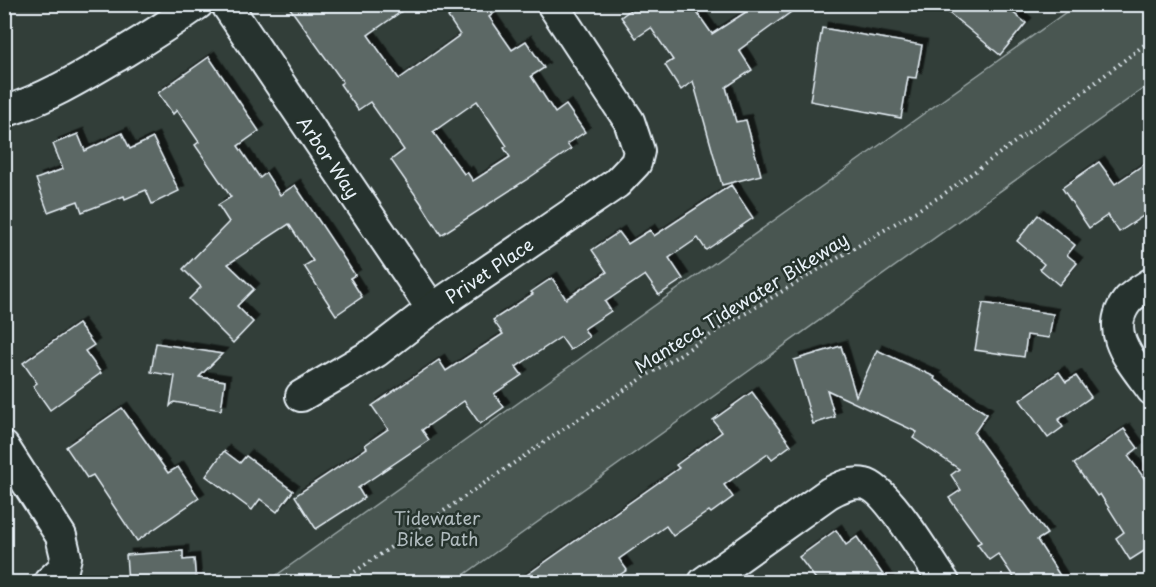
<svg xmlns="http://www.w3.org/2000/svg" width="1156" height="587" viewBox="0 0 1156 587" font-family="'Playpen Sans',sans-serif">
	<defs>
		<filter id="shadow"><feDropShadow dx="5.5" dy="-5.5" stdDeviation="0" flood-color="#0009"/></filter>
	</defs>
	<rect width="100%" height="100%" fill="#323e39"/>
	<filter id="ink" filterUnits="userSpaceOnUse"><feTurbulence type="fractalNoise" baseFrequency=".0167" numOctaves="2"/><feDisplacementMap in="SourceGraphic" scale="12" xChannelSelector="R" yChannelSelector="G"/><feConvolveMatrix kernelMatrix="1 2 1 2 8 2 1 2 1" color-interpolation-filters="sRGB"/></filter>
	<g filter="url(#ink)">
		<path fill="#495651" stroke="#98a4a4" stroke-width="1.5" d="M1076,5h75v78l-697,499h-187z"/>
		<g fill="#5c6865" stroke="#e8f1f8" stroke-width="1.5" fill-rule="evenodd" filter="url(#shadow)">
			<path d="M287,4h125l-44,31 31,44 61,-44 -12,-18 17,-13h41l-17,13 23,33 14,-9 18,27 -13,8 24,37 11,-8 19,27 -18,12 4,5 -45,31 -85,55 -20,-32 -30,-43 13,-10 -34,-48 -12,8 -18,-26 3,-2zM477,101l30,45 -3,2 6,9 -37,24 -6,-9 -3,2 -31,-42z"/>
			<path d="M638,4h53l21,30 34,-22 -5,-8h61l-63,46 13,20 -26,17 10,35 10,-2 15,55 -39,10 -29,-104 -12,9 -16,-25 8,-5 -22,-32 -15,10 -15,-21z"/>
			<path d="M938,4h64l24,19 -26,32z"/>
			<path d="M822,28l100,17 -6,33 -8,-1 -7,41 -91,-17z"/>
			<path d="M209,57l50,74 -21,15 22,32 6,-5 14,22 15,-10 60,90 -5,3 12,19 -26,18 -32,-49 9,-5 -24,-37 -61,40 26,25 -17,17 16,16 -20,21 -44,-44 12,-12 -18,-18 46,-47 -11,-17 13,-8 -36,-52 4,-3 -22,-32 -4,4 -15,-21z"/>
			<path d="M122,133l8,16 23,-11 26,53 -27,13 -6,-14 -21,9 -1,-3 -42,16 -4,-11 -30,11 -12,-33 27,-10 -10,-25 25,-10 7,17z"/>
			<path d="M1152,159v51l-33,22 -11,-17 -19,13 -27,-40 37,-26 16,22z"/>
			<path d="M731,185l22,33 -47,32 -8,-12 -29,20 14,21 -24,16 -14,-20 -40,27 6,9 -27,18 5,8 -19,13 -9,-13 -45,30 6,8 -28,19 10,13 -24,17 -16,-23 -42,29 7,10 -71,48 6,10 -48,31 -21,-33 72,-48 -2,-3 23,-16 -16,-23 67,-46 7,11 57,-37 -10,-14 40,-26 -2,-2 21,-14 14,21 41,-27 -15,-22 27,-18 9,12 22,-14 4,6z"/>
			<path d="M1038,215l37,30 -8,10 10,8 -18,22 -19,-16 4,-5 -27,-23z"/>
			<path d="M983,303l70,11 -4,24 -22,-3 -3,22 -49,-7z"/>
			<path d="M78,324l16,21 -9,6 16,22 -51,37 -17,-24 4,-3 -14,-20z"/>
			<path d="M156,343l66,11 -23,23 26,4 -4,29 -47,-8 -4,4 5,-30 -24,-4z"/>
			<path d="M841,346l15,50 21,-46 58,27 -1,2 53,35 -13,19 73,101 -10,6 27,42h-47l-19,-28 -9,6 -12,-16 4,-2 -32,-44 12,-8 -10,-15 8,-6 -46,-31 4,-6 -90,-42 8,27 -22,7 -19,-64z"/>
			<path d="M1059,372l7,10 10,-6 15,21 -33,23 5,7 -15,11 -28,-38z"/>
			<path d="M752,392l39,53 -19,14 -4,-5 -44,31 9,12 -22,16 -2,-2 -36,25 -7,-10 -47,33 8,11 -18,12h-92l162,-114 -3,-3 46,-33 -9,-12z"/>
			<path d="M122,408l46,65 10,-6 21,31 -62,43 -44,-66 -6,3 -21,-31z"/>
			<path d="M1124,429l14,19 -10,8 24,33v57l-22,14 -14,-22 8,-6 -24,-38 -3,2 -23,-32z"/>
			<path d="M224,451l16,12 6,-7 47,35 -16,21 -17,-13 -8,11 -46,-34z"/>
			<path d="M836,530l10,15 11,-8 31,45h-70l-19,-25z"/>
			<path d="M183,551v9l11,-1 2,23h-68l-2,-27z"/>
		</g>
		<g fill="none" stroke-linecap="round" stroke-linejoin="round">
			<defs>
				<g id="minor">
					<path d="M226,4l206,305"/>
					<path d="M4,112c44,-14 81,-37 120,-60 25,-15 50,-31 74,-48"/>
					<path d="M1152,283c-8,5 -17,10 -23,16 -28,32 4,64 23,91"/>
					<path d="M301,396l75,-44 56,-43 185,-126 19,-20 3,-12 -10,-30 -77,-117"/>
					<path d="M4,447l57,89 5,21 -3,12 -14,13"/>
					<path d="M704,582l125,-89c11,-6 23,-12 36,-9 22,4 65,78 79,98"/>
				</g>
			</defs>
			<use href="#minor" stroke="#e8f1f8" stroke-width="34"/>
			<path stroke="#e8f1f8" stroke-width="4" stroke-dasharray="1.5 4.5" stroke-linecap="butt" d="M340,582l228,-156 158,-101 215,-129 126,-92 85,-65"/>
			<use href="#minor" stroke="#26332d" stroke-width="30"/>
		</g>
	</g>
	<g text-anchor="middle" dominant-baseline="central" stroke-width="5" stroke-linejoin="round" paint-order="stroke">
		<g font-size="18" fill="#e8f1f8" stroke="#26332d">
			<text transform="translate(329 157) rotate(56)">Arbor Way</text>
			<text transform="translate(489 270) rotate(-34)">Privet Place</text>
			<text transform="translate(741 302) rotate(-32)">Manteca Tidewater Bikeway</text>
		</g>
		<g font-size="18" fill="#b0bbbe" stroke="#26332d">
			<text x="437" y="517">Tidewater<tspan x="437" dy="21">Bike Path</tspan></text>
		</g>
	</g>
	<rect width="1156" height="587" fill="none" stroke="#26332d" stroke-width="24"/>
	<rect x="12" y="12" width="1132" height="563" fill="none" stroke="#e8f1f8" stroke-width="2" filter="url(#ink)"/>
</svg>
